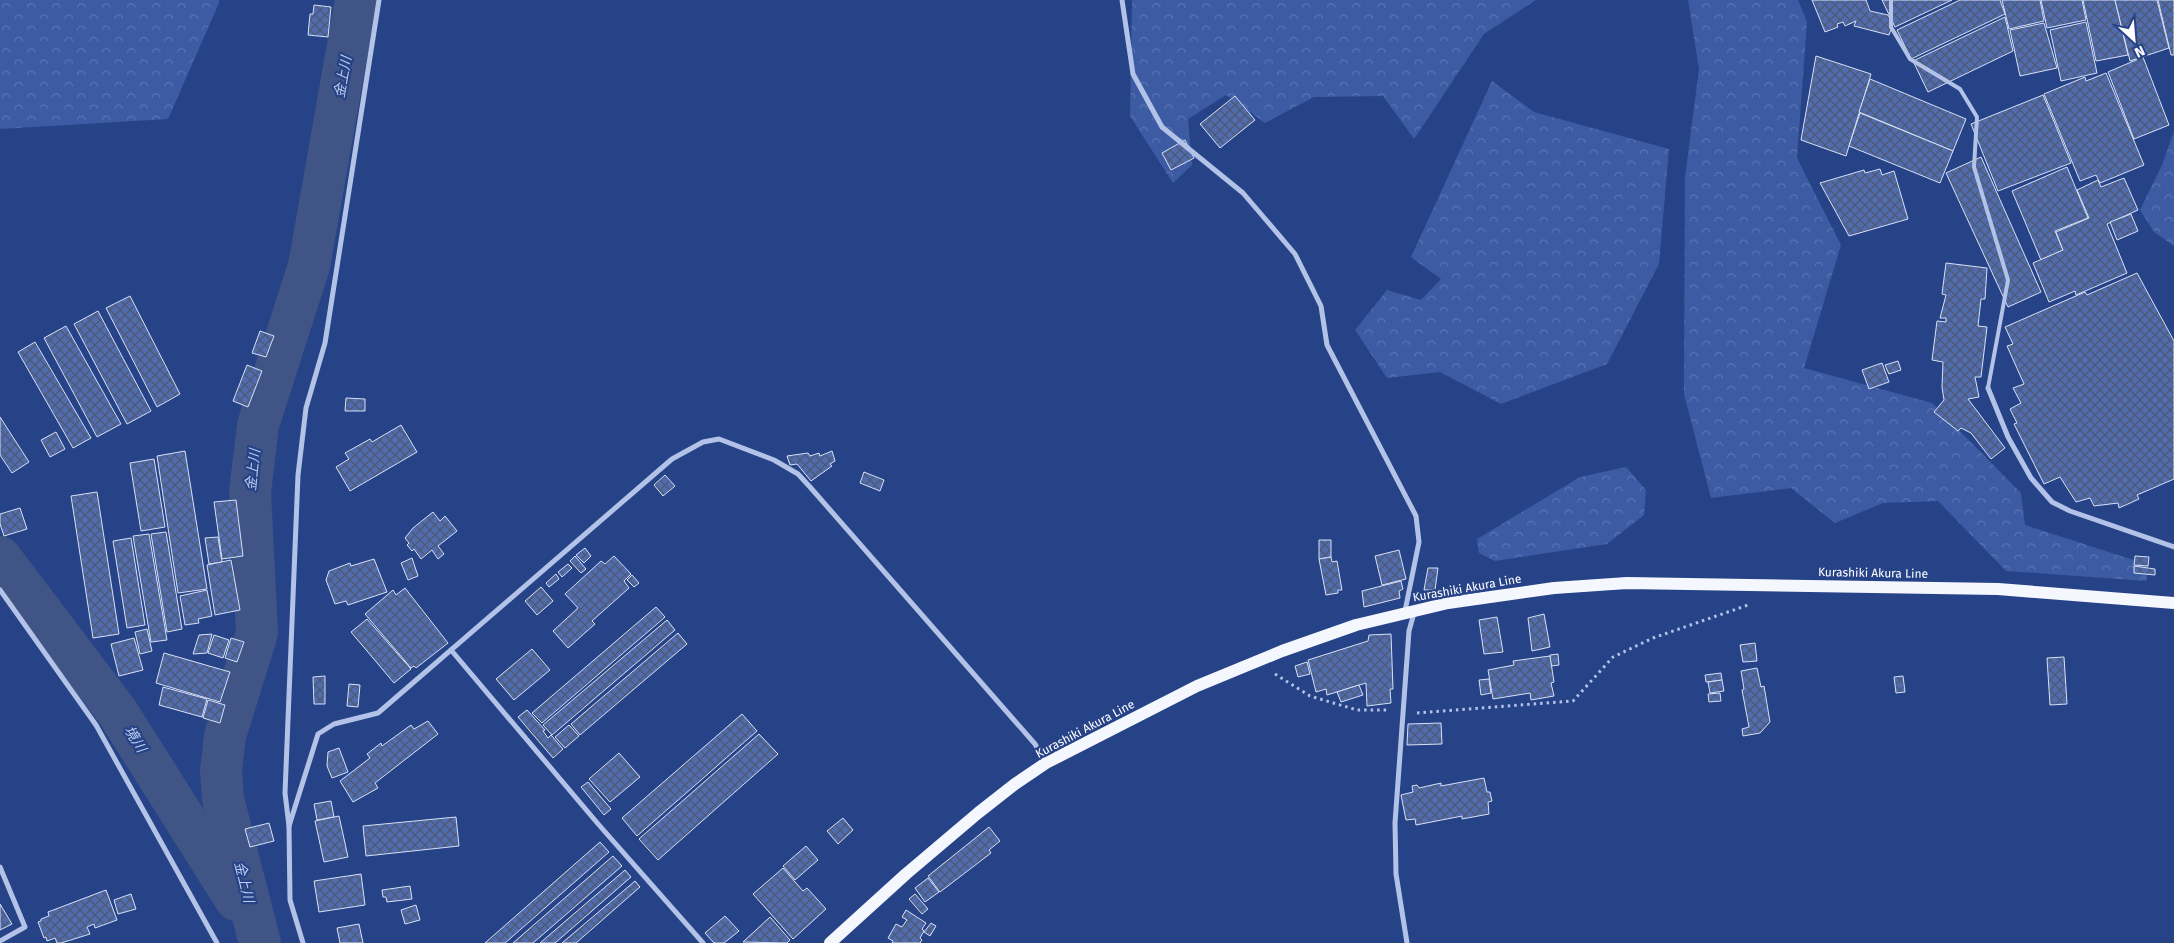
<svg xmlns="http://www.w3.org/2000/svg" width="2174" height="943" viewBox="0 0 2174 943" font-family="'Fira Sans','Noto Sans JP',sans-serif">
	<defs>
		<pattern id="forest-crowns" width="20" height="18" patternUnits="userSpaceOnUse" patternTransform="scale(1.25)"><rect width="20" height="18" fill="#3c5ba3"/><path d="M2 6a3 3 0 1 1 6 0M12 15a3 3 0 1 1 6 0" fill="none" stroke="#5974b1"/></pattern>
		<pattern id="building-cross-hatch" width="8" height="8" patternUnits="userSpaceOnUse" patternTransform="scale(1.25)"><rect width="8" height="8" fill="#506cae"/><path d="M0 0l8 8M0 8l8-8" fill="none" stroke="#4e5973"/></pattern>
	</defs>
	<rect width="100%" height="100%" fill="#274387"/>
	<g fill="url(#forest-crowns)">
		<path d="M0,0h219v3l-51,116 -168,10z"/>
		<path d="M1132,0h404l-52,34 -70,105 -31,-43 -69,1 -49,26 -39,-28 -38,24 4,46 -19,18 -43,-67z"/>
		<path d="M1688,0h110l9,22 -10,136 44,87 -37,123 128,35 89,90 4,32 124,40 -3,16 -140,-10 -68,-70 -55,2 -48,20 -44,-35 -80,10 -27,-104 1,-217 14,-108z"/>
		<path d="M1492,81l42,31 135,37 -10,115 -52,100 -106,40 -61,-32 -53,6 -32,-48 32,-40 34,10 20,-21 -30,-22z"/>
		<path d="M2174,131v115l-20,-14 -14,-22 22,-45z"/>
		<path d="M1626,467l20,23 -2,25 -37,29 -112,17 -16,-8 -2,-14 103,-62z"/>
	</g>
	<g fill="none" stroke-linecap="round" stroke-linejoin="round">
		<g stroke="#405485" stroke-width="42">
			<path d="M0,557l118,156 118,187"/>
			<path d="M260,943l-37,-144 -2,-28 4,-35 32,-103 -7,-141 8,-67 51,-159 47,-266"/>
		</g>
	</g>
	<g fill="url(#building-cross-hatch)" stroke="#d7e0f7">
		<path d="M1812,0h54l4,11 18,4 5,9 -4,11 -35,-9 2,-5 -11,5 -2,-4 -6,2 1,3 -13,5z"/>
		<path d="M1882,0h70l-57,27z"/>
		<path d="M1960,0h40l5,14 -94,45 -14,-29z"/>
		<path d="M2002,0h38l4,21 -35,8z"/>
		<path d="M2041,0h41l4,20 -39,8z"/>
		<path d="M2083,0h32l13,55 -32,6z"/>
		<path d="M2115,0h42l12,48 -39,13z"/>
		<path d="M2158,0h16v55h-3z"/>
		<path d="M314,5l17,2 -3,30 -20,-2 2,-21h3z"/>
		<path d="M2005,17l8,34 -85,41 -15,-31z"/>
		<path d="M2086,22l11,51 -36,8 -11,-51z"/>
		<path d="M2044,23l13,45 -37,8 -10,-46z"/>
		<path d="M1816,56l55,18 -25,82 -45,-16z"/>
		<path d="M2143,57l26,68 -35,14 -26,-67z"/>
		<path d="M2106,73l38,92 -44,18 -4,-8 -16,6 -36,-87 41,-17 1,4z"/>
		<path d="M1870,79l96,40 -13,32 -94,-39z"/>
		<path d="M2043,95l28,68 -73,28 -27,-67z"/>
		<path d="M1235,96l20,24 -35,28 -20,-24z"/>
		<path d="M1860,113l93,38 -13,32 -91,-37z"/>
		<path d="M1185,140l9,18 -23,12 -9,-17z"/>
		<path d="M1981,157l60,135 -33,15 -62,-134z"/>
		<path d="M2067,167l21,51 -33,13 8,19 -22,10 -29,-69z"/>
		<path d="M1880,169l2,6 12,-4 14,48 -59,17 -29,-53 44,-13 1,3z"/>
		<path d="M2124,178l14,32 -31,14 20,49 -51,22 -1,-4 -26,11 -16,-39 30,-13 -7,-18 33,-14 -12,-28 21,-10 3,7z"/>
		<path d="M2131,214l7,17 -21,9 -7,-18z"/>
		<path d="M1946,263l41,5 -2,31h-4l-3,27 9,1 -6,50h-6l4,20 -11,2 37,49 -14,11 -20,-26 -10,-5 -3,3 -24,-19 10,-12 -2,-13 1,-25 -11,-2 5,-39 9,1v-4h-6l6,-23 -4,-1z"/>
		<path d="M2137,273l37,68v138l-37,16 2,4 -20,9 -1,-5 -24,3 -4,-8 -14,4 -16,-25 -16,7 -30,-60 3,-1 -7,-14 11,-6 -8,-15 11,-4 -17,-38 6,-2 -8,-17 80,-35 2,3z"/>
		<path d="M130,296l50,98 -23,13 -51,-99z"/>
		<path d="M98,311l53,100 -24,13 -53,-100z"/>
		<path d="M66,326l55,98 -24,13 -53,-99z"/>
		<path d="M260,331l14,5 -8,21 -14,-4z"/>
		<path d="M35,342l56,96 -18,10 -55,-96z"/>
		<path d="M1898,361l3,9 -12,4 -4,-9z"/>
		<path d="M1882,363l7,19 -20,7 -7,-19z"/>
		<path d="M247,365l15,6 -14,36 -15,-6z"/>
		<path d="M346,398l19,1v12h-20z"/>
		<path d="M0,417l29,45 -17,11 -12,-18z"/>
		<path d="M401,425l16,27 -67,39 -14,-24 13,-8 -4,-6 25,-14 2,3z"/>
		<path d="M56,432l9,17 -15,8 -9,-17z"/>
		<path d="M185,451l22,138 -29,4 -21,-137z"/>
		<path d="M832,451l3,10 -5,3 2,2 -21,15 -14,-17 -7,1 -3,-9 21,-3 2,3 9,-3 1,3z"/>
		<path d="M154,459l11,68 -24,4 -11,-68z"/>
		<path d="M864,472l20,8 -4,11 -20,-8z"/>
		<path d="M665,475l10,11 -12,10 -9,-11z"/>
		<path d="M97,492l22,142 -26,4 -22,-142z"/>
		<path d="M236,500l7,56 -21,3 -8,-57z"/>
		<path d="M20,508l7,21 -23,7 -4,-12v-10z"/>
		<path d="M433,512l7,9 5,-5 12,15 -19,15 6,8 -6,5 -6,-9 -11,9 -7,-10 -2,2 -5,-6 2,-2 -4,-5 8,-10z"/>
		<path d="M166,532l16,97 -15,3 -16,-98z"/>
		<path d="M149,534l18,106 -16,2 -18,-106z"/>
		<path d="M218,537l4,25 -13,2 -4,-26z"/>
		<path d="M131,538l14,87 -18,3 -14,-87z"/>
		<path d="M1319,540h12v17l-12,2z"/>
		<path d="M585,548l6,8 -7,7 -8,-8z"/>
		<path d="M1399,550l7,29 -24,6 -7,-29z"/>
		<path d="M575,556l11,13 -5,4 -11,-12z"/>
		<path d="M614,556l17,18 -7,7 5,7 -37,33 3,3 -27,24 -15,-17 25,-23 -13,-14 36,-33 4,3z"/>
		<path d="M2135,556l14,1 -1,9 -14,-1z"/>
		<path d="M1331,557l1,5 5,-1 5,29h-4v3l-12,2 -7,-36z"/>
		<path d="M412,558l6,18 -10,4 -7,-17z"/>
		<path d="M374,559l13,33 -39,13 -2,-4 -11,3 -9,-24 3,-9 21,-8 1,3z"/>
		<path d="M231,560l9,50 -25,5 -8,-50z"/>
		<path d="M568,564l4,4 -10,9 -4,-5z"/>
		<path d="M2134,566l21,3v6l-21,-2z"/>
		<path d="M1428,568h10l-3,22h-11z"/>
		<path d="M556,574l3,5 -10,8 -3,-4z"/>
		<path d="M632,575l7,8 -5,4 -7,-7z"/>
		<path d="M1401,581l2,8 -4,2 1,7 -36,9 -2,-16z"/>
		<path d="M541,587l12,14 -16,14 -12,-14z"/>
		<path d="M405,588l43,55 -32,25 -2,-2 -3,2 -46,-54 28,-24 3,5z"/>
		<path d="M207,590l5,26 -14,3 1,4 -14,2 -5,-29z"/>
		<path d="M656,607l9,10 -123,106 -10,-10z"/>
		<path d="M1544,614l6,33 -18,4 -4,-33z"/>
		<path d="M1497,617l6,35 -19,2 -5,-34z"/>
		<path d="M367,619l44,50 -17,14 -43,-51z"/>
		<path d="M667,620l8,10 -123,105 -9,-10z"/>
		<path d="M147,629l5,22 -12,3 -5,-22z"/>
		<path d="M678,633l9,11 -107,91 -9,-11z"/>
		<path d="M212,634l-5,19 -14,1 6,-19z"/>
		<path d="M1391,634l2,55h-3l1,14 -24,3 -1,-23 -39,12 -1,-6 -10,3 -8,-32 60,-19 1,-6z"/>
		<path d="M214,635l15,5 -6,18 -15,-5z"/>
		<path d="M134,638l9,32 -24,6 -8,-32z"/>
		<path d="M231,638l13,4 -7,20 -12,-4z"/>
		<path d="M1755,643l2,18 -14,1 -3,-17z"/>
		<path d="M532,649l18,21 -36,30 -18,-21z"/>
		<path d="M164,653l66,19 -10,30 -64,-19z"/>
		<path d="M1558,654l1,11 -8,1 -1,-11z"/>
		<path d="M1550,656l4,26 -3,1 3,13 -23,4 -1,-7 -37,6 -5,-29 26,-5 -1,-4z"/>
		<path d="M2064,657l3,47 -17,1 -3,-47z"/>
		<path d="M1307,662l3,12 -12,3 -3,-11z"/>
		<path d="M1757,668l4,19 3,-1 6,36 -10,11 -17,3 -1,-7 7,-2 -7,-37 2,-1 -3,-18z"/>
		<path d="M1721,673l1,7 -16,2 -1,-7z"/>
		<path d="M325,676v28h-11l-1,-27z"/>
		<path d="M1903,676l2,16 -9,1 -2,-16z"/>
		<path d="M1489,679l2,14 -10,2 -2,-15z"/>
		<path d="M1722,680l2,11 -14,2 -2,-11z"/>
		<path d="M349,684l11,1 -2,22 -11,-1z"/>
		<path d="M1359,685l4,10 -22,7 -4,-10z"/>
		<path d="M163,687l44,12 -5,18 -43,-12z"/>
		<path d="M1720,693l1,8 -12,1 -1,-8z"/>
		<path d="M208,700l17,5 -5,18 -17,-5z"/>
		<path d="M527,710l18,20 -2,1 5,7 3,-3 12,14 -10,9 -35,-41z"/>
		<path d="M742,714l15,17 -120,105 -15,-18z"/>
		<path d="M428,721l10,13 -63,49 3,5 -25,14 -13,-21 30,-23 -3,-4 14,-11 1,3 29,-21 3,4z"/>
		<path d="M1441,723l1,21 -35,1 1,-21z"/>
		<path d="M569,725l10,11 -14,12 -10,-11z"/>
		<path d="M759,734l19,20 -120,106 -19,-21z"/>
		<path d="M339,748l9,24 -16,6 -5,-12 1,-14z"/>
		<path d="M619,753l21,24 -30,25 -21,-23z"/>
		<path d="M1484,778l3,14h3l2,9 -4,1 1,12 -27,5v-3l-46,9 -1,-6 -9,1 -5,-25 12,-3 -1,-6 5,-1 2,3 22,-5v3z"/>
		<path d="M588,782l23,27 -7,6 -23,-28z"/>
		<path d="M331,801l3,16 -17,3 -3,-16z"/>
		<path d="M339,816l9,41 -24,5 -9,-41z"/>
		<path d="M456,817l3,29 -93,10 -3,-30z"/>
		<path d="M843,818l10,12 -15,14 -11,-13z"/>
		<path d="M269,823l5,18 -24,6 -5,-18z"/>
		<path d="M989,827l11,14 -11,9 2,3 -51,39 -12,-16z"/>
		<path d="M600,842l9,10 -104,91h-20z"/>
		<path d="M806,846l12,14 -23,20 -12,-14z"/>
		<path d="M613,856l9,10 -89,77h-20z"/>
		<path d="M783,868l20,23 4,-3 19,21 -33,30 -40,-45z"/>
		<path d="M625,870l6,7 -76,66h-15z"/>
		<path d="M361,874l4,31 -46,7 -5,-31z"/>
		<path d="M928,878l11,14 -14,10 -10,-14z"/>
		<path d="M635,881l5,6 -64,56h-14z"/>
		<path d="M410,886l2,13 -25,3 -1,-5h-3l-1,-7z"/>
		<path d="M106,890l11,30 -22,8 -1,-4 -7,3 3,7 -29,9h-4l-2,-5 -8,3 -1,-4 -2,1 -6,-16 3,-1v-2l8,-3 -1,-4z"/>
		<path d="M131,894l5,15 -18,5 -4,-14z"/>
		<path d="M915,894l13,15 -6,5 -13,-15z"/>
		<path d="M0,904l12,20 -12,6z"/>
		<path d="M416,905l4,15 -15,4 -4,-14z"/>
		<path d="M906,910l20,13 -4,6 2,2 -4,7 2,2 -2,3h-28l1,-2 -5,-3 8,-14 6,3 5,-7 -5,-3z"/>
		<path d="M725,916l14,15 -15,12h-10l-9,-10z"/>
		<path d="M770,917l20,23 -3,3 -44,-1z"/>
		<path d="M931,923l5,3 -6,10 -6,-4z"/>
		<path d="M359,924l4,19h-23l-3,-15z"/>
	</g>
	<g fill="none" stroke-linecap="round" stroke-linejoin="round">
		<g stroke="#b3c3e8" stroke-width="3" stroke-dasharray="2.5 4" stroke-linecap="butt">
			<path d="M1275,674l35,22 47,14h33"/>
			<path d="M1417,713l156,-12 40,-44 40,-19 98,-34"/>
		</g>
		<path stroke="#b3c3e8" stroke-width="4" d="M1891,0v27l19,32 50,30 17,28 -3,50 34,113 -20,108"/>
		<g stroke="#b3c3e8" stroke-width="5">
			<path d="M1122,0l11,74 29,53 81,66 52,61 26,52 6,39 89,171 3,26 -14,69"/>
			<path d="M1988,388l20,49 23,41 21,24 18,9 104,36"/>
			<path d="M0,590l96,135 121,218"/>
			<path d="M451,650l148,175 104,118"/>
			<path d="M289,826l29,-92 16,-10 44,-11 294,-254 31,-17 16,-3 55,21 24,14 12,13 225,257 10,18"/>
			<path d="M0,867l25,60 -25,14"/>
			<path d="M303,943l-13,-43 -1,-74 -4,-33 13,-318 8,-67 19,-65 54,-343"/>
			<path d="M1407,943l-11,-69 -1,-51 14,-192 5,-18"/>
		</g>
		<path stroke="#f5f7fe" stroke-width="12" d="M830,943l76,-69 72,-61 37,-29 31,-21 151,-77 85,-35 74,-26 92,-22 106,-15 73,-5 371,6 176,14"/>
	</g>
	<g text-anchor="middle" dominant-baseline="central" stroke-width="4.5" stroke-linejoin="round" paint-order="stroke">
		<g font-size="12" fill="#fff" stroke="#274387">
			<text transform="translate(1873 573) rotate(1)">Kurashiki Akura Line</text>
			<text transform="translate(1467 588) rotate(-10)">Kurashiki Akura Line</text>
			<text transform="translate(1085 729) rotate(-28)">Kurashiki Akura Line</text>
		</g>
		<g font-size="14" font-style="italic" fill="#becef0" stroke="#274387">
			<text transform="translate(343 77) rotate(-80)">金上川</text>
			<text transform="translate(253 470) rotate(-84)">金上川</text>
			<text transform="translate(135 739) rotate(58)">境川</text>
			<text transform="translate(244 882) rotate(76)">金上川</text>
		</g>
	</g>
	<g transform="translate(2134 40) rotate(154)" stroke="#274387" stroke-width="4" paint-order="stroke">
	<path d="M0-4L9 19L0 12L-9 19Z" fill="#ffffff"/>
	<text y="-8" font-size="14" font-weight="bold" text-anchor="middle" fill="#ffffff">N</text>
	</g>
</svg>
